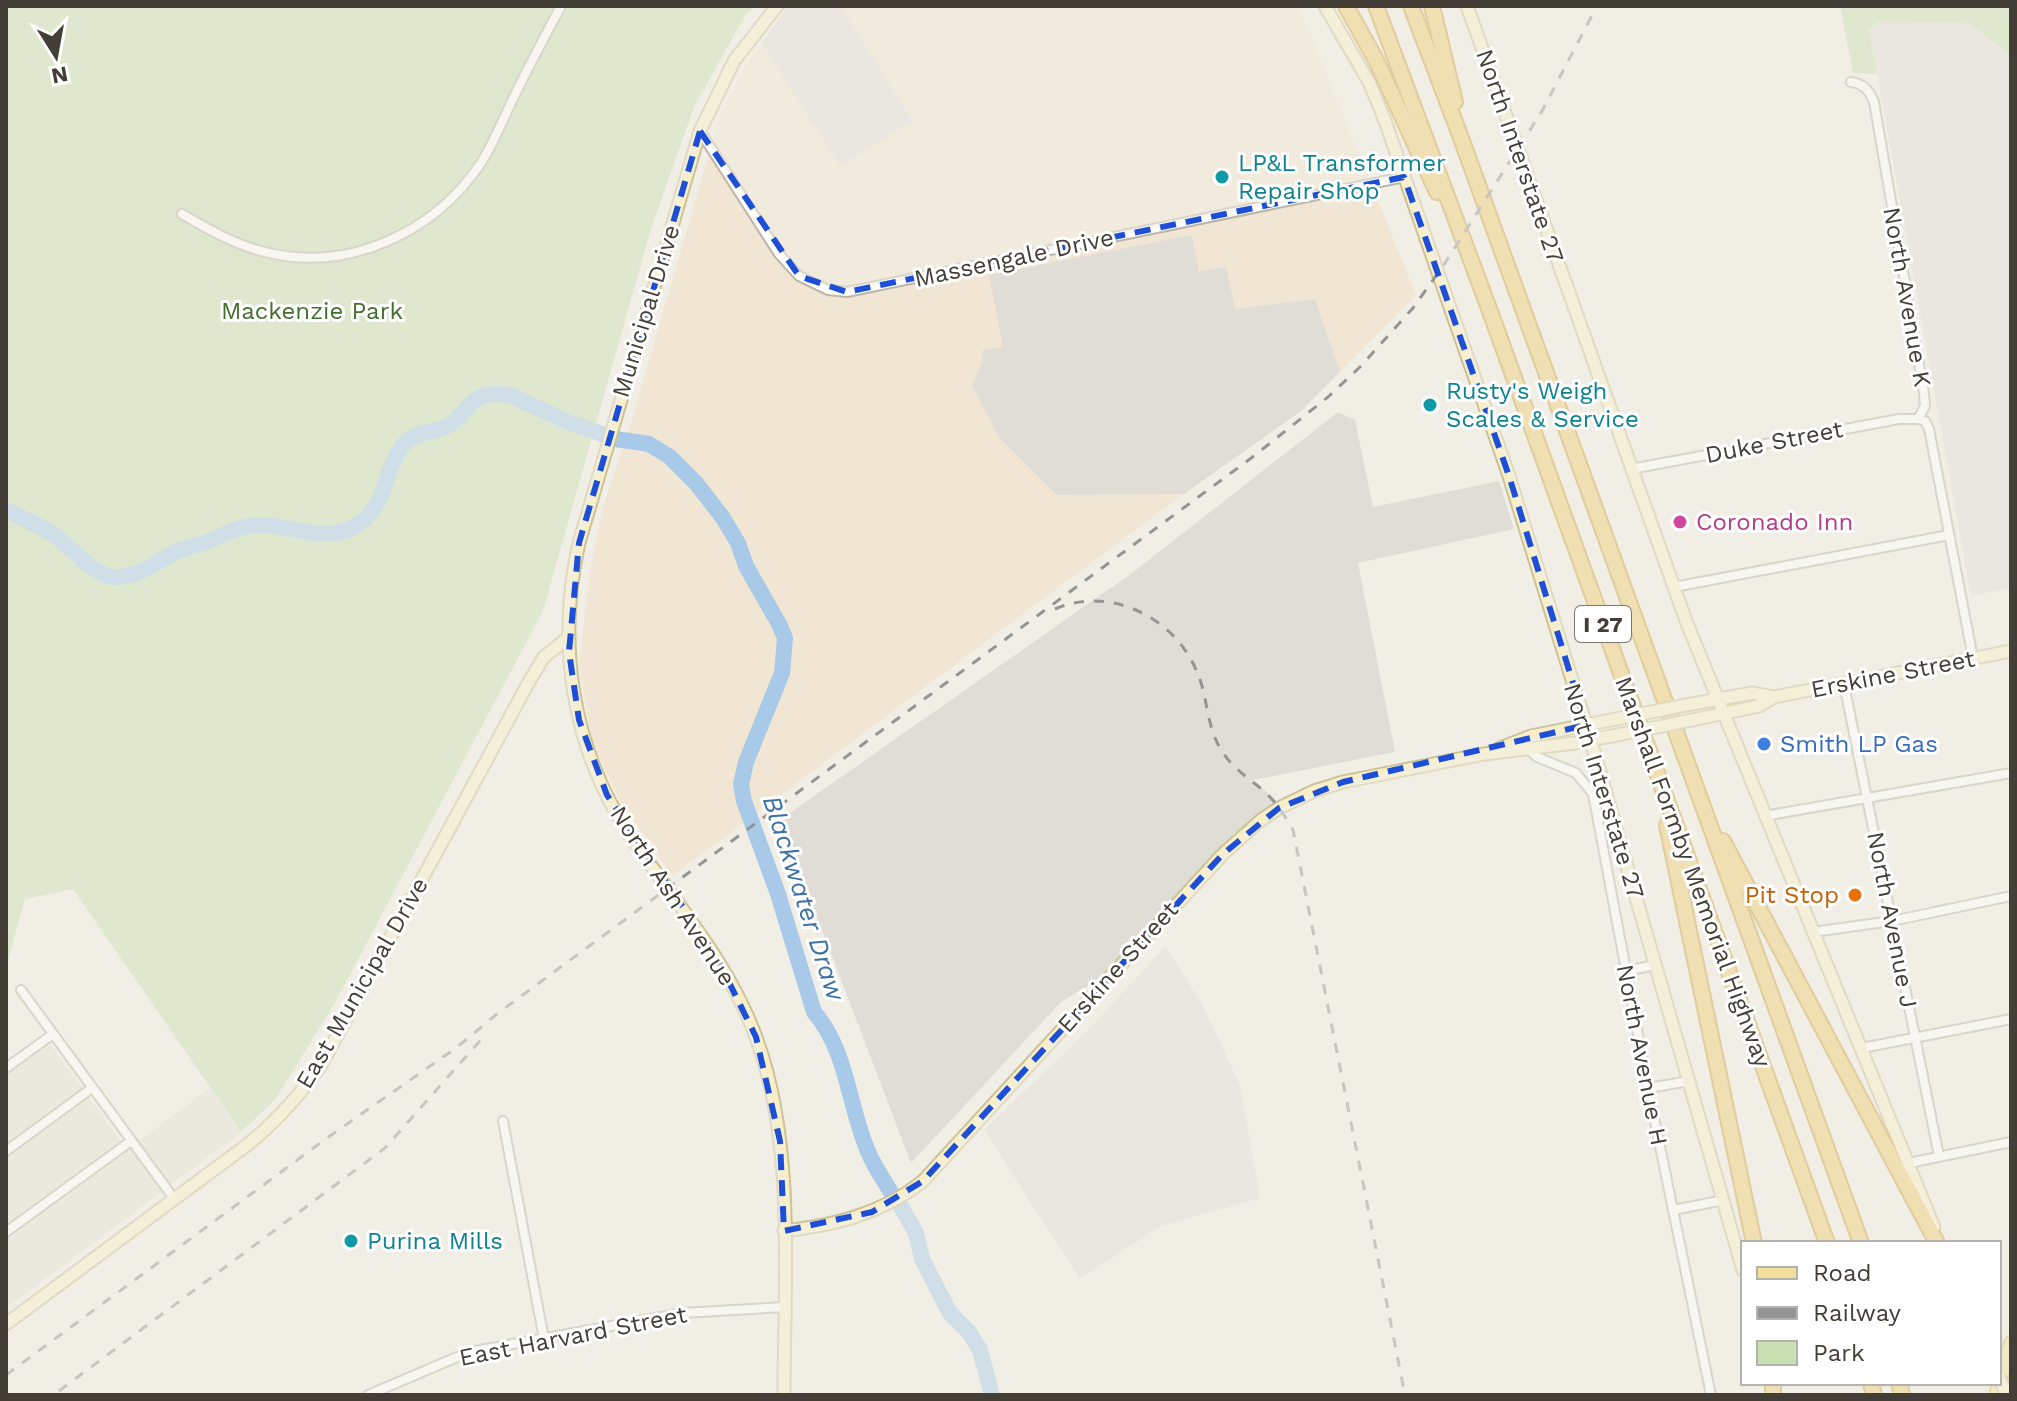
<svg xmlns="http://www.w3.org/2000/svg" width="2017" height="1401" viewBox="0 0 2017 1401" font-family="'Work Sans',sans-serif">
	<rect width="100%" height="100%" fill="#f1eee6"/>
	<path fill="#e4e0d4" d="M48,1041l79,109 83,-62 31,44 -235,176v-236z"/>
	<path fill="#f1e6d3" d="M841,6h458l117,289 -115,116 -117,83 -512,382 -52,-75 -27,-57 -14,-80 10,-88 14,-68 30,-92 86,-297 29,-57 14,-19 79,123 72,-45z"/>
	<g fill="#e0ddd7">
		<path d="M787,6h54l72,115 -73,45 -78,-123z"/>
		<path d="M1879,21l90,2 42,33v532l-40,8 -102,-567z"/>
		<path d="M1192,235l7,37 27,-5 9,42 80,-10 25,73 -39,39 -117,83 -127,1 -58,-58 -27,-51 11,-26 -2,-9 22,-4 -14,-72z"/>
		<path d="M1338,412l17,8 18,87 126,-26 15,48 -156,34 37,189 -142,28 25,22 -37,26 -29,28 -105,118 -46,28 -150,161 -105,-275 -29,-66 355,-249z"/>
		<path d="M1166,946l37,60 37,79 20,113 -99,28 -81,53 -96,-149 102,-98z"/>
	</g>
	<g fill="#c9e1b2">
		<path d="M6,6h750l-10,8 -52,93 -43,122 -108,382 -207,390 -61,99 -34,32 -168,-243 -48,10 -19,68z"/>
		<path d="M1840,6h171v50l-42,-33 -90,-2 -10,9 8,44 -24,-1z"/>
	</g>
	<g fill="none" stroke-linecap="round" stroke-linejoin="round">
		<g stroke="#a8cae8" stroke-width="16">
			<path d="M6,510c14,7 30,14 44,22 17,11 40,39 58,44 23,6 48,-13 67,-24 9,-4 20,-6 29,-9 13,-5 26,-13 40,-16 37,-10 76,21 113,-2 31,-20 25,-50 44,-77 11,-17 31,-14 48,-23 14,-7 20,-26 37,-30 7,-2 16,-1 24,0l58,27 48,17 33,5 21,13 26,26 27,35 15,25 8,23 33,58 6,14 -3,35 -36,89 -5,22 3,17 34,93 36,118c35,41 34,97 56,144 6,13 15,26 22,38"/>
			<path d="M900,1205l16,28 6,26 28,54 19,19 11,18 12,45"/>
		</g>
		<defs>
			<g id="street">
				<path d="M1851,82c13,2 18,8 23,20l50,291 1,13 -7,13"/>
				<path d="M700,131l79,123 20,22 29,14 19,2 557,-115"/>
				<path d="M182,214c26,15 53,31 83,38 83,21 169,-19 216,-89 12,-19 20,-39 30,-60 15,-32 33,-65 50,-97"/>
				<path d="M1918,419l7,2 4,8 44,229"/>
				<path d="M1631,469l268,-50h19"/>
				<path d="M1674,587l275,-52"/>
				<path d="M1844,684l95,472"/>
				<path d="M1528,749l9,8 39,16 17,21 55,294 63,307"/>
				<path d="M1764,816l247,-43"/>
				<path d="M1813,932l79,-11 119,-25"/>
				<path d="M1626,971l29,-6"/>
				<path d="M21,990l154,210"/>
				<path d="M1862,1048l149,-29"/>
				<path d="M6,1068l47,-34"/>
				<path d="M1648,1088l42,-7"/>
				<path d="M503,1121l41,218"/>
				<path d="M6,1151l86,-63"/>
				<path d="M1909,1163l102,-21"/>
				<path d="M1673,1210l51,-10"/>
				<path d="M6,1232l125,-91"/>
				<path d="M368,1395l101,-43 214,-39 102,-6"/>
			</g>
			<g id="secondary">
				<path d="M777,6l-43,55 -34,70 -121,412c-23,100 -7,205 50,291 45,68 100,127 128,206 39,108 27,241 27,355"/>
				<path d="M1325,6l45,78 15,37 124,355 82,265 152,529"/>
				<path d="M1467,6l219,615 248,606"/>
				<path d="M1686,705l66,-12 22,4"/>
				<path d="M1682,722l77,-16 15,-9 237,-46"/>
				<path d="M1500,748l31,-12 85,-17"/>
				<path d="M784,1231c51,-6 98,-17 139,-50l300,-327 38,-34 18,-12 35,-17 29,-9 141,-28 91,-11 47,-9"/>
				<path d="M6,1324l241,-179c29,-23 51,-48 73,-78l210,-387 14,-23 25,-20"/>
			</g>
			<path id="primary" d="M1996,1395l15,-52"/>
			<g id="highway">
				<path d="M1346,6l30,54 61,132"/>
				<path d="M1376,6l115,308 336,929"/>
				<path d="M1411,6l50,132 400,1105"/>
				<path d="M1432,6l23,96"/>
				<path d="M1667,825l87,418"/>
				<path d="M1723,841l214,402"/>
				<path d="M1773,1383v12"/>
				<path d="M1871,1383l3,12"/>
				<path d="M1899,1383l3,12"/>
			</g>
		</defs>
		<use href="#street" stroke="#bbb6a9" stroke-width="12"/>
		<use href="#secondary" stroke="#ccc299" stroke-width="15"/>
		<use href="#primary" stroke="#d6bd6e" stroke-width="16"/>
		<use href="#highway" stroke="#cca244" stroke-width="18"/>
		<use href="#street" stroke="#fff" stroke-width="8"/>
		<use href="#secondary" stroke="#f8efc8" stroke-width="11"/>
		<use href="#primary" stroke="#f3df9c" stroke-width="12"/>
		<use href="#highway" stroke="#eecc73" stroke-width="14"/>
		<g stroke="#949494" stroke-width="3" stroke-dasharray="10 10" stroke-linecap="butt">
			<path d="M1055,609c56,-24 120,9 142,63 11,25 9,52 23,76 11,19 27,29 44,43 12,11 21,25 29,39l112,565"/>
			<path d="M6,1375l321,-237 129,-90 41,-34 757,-558 74,-59 32,-30 53,-59 32,-45 97,-152 55,-105"/>
			<path d="M59,1391l326,-243 101,-114"/>
		</g>
		<defs>
			<g id="secondary-bridge">
				<path d="M1616,719l70,-14"/>
				<path d="M1622,734l60,-12"/>
				<path d="M1999,1377l8,18"/>
			</g>
		</defs>
		<use href="#secondary-bridge" stroke="#ccc299" stroke-width="15" stroke-linecap="butt"/>
		<use href="#secondary-bridge" stroke="#f8efc8" stroke-width="11"/>
	</g>
	<path d="M0 0H2017V1401H0ZM700,131l99,145 48,16 557,-115 105,299 77,249 -243,57 -64,26 -56,46 -300,327 -51,31 -88,19 -4,-90 -24,-104 -40,-81 -109,-161 -28,-75 -10,-68 10,-109z" fill="#f1eee6" fill-opacity=".55" fill-rule="evenodd"/>
	<path fill="none" stroke="#1d4ed8" stroke-width="6" stroke-dasharray="16 10" stroke-linejoin="round" d="M700,131l99,145 48,16 557,-115 105,299 77,249 -243,57 -64,26 -56,46 -300,327 -51,31 -88,19 -4,-90 -24,-104 -40,-81 -109,-161 -28,-75 -10,-68 10,-109z"/>
	<g fill="#0f9aa8" stroke="#fff" stroke-width="3">
		<circle cx="1222" cy="177" r="8"/>
		<circle cx="1430" cy="405" r="8"/>
		<circle cx="351" cy="1241" r="8"/>
	</g>
	<circle fill="#d1479c" stroke="#fff" stroke-width="3" cx="1680" cy="522" r="8"/>
	<circle fill="#3f7fe0" stroke="#fff" stroke-width="3" cx="1764" cy="744" r="8"/>
	<circle fill="#e8710a" stroke="#fff" stroke-width="3" cx="1855" cy="895" r="8"/>
	<g text-anchor="middle" dominant-baseline="central" stroke-width="6" stroke-linejoin="round" paint-order="stroke">
		<rect fill="#fff" stroke="#7b7872" stroke-width="2" x="1575" y="606" width="56" height="36" rx="6"/>
		<g font-size="22" font-weight="bold" fill="#433e36">
			<text x="1603" y="624">I 27</text>
		</g>
		<g font-size="24" fill="#433e36" stroke="#fff">
			<text transform="translate(1520 156) rotate(71)">North Interstate 27</text>
			<text transform="translate(1014 258) rotate(-12)">Massengale Drive</text>
			<text transform="translate(1907 297) rotate(80)">North Avenue K</text>
			<text transform="translate(646 311) rotate(-73)">Municipal Drive</text>
			<text transform="translate(1774 442) rotate(-11)">Duke Street</text>
			<text transform="translate(1893 674) rotate(-11)">Erskine Street</text>
			<text transform="translate(1604 791) rotate(73)">North Interstate 27</text>
			<text transform="translate(1693 872) rotate(70)">Marshall Formby Memorial Highway</text>
			<text transform="translate(673 896) rotate(57)">North Ash Avenue</text>
			<text transform="translate(1892 920) rotate(79)">North Avenue J</text>
			<text transform="translate(1118 967) rotate(-48)">Erskine Street</text>
			<text transform="translate(362 983) rotate(-60)">East Municipal Drive</text>
			<text transform="translate(1642 1055) rotate(79)">North Avenue H</text>
			<text transform="translate(573 1336) rotate(-11)">East Harvard Street</text>
		</g>
		<g font-size="24" fill="#0d838f" stroke="#fff" text-anchor="start">
			<text x="1238" y="163">LP&amp;L Transformer<tspan x="1238" dy="28">Repair Shop</tspan></text>
			<text x="1446" y="391">Rusty's Weigh<tspan x="1446" dy="28">Scales &amp; Service</tspan></text>
			<text x="367" y="1241">Purina Mills</text>
		</g>
		<g font-size="24" fill="#446e30" stroke="#fff">
			<text x="312" y="311">Mackenzie Park</text>
		</g>
		<g font-size="24" fill="#b23c85" stroke="#fff" text-anchor="start">
			<text x="1696" y="522">Coronado Inn</text>
		</g>
		<g font-size="24" fill="#366cbe" stroke="#fff" text-anchor="start">
			<text x="1780" y="744">Smith LP Gas</text>
		</g>
		<g font-size="24" fill="#c56008" stroke="#fff" text-anchor="end">
			<text x="1839" y="895">Pit Stop</text>
		</g>
		<g font-size="26" font-style="italic" fill="#3b71a3" stroke="#fff">
			<text transform="translate(804 898) rotate(72)">Blackwater Draw</text>
		</g>
	</g>
	<rect width="2017" height="1401" fill="none" stroke="#433e36" stroke-width="16"/>
	<rect x="1741" y="1241" width="260" height="144" fill="#ffffff" stroke="#b4b2af" stroke-width="2"/>
	<rect x="1757" y="1267" width="40" height="12" fill="#f3df9c" stroke="#b4b2af" stroke-width="2"/>
	<text x="1813" y="1281" font-size="24" fill="#433e36">Road</text>
	<rect x="1757" y="1307" width="40" height="12" fill="#949494" stroke="#b4b2af" stroke-width="2"/>
	<text x="1813" y="1321" font-size="24" fill="#433e36">Railway</text>
	<rect x="1757" y="1341" width="40" height="24" fill="#c9e1b2" stroke="#b4b2af" stroke-width="2"/>
	<text x="1813" y="1361" font-size="24" fill="#433e36">Park</text>
	<g transform="translate(56 56) rotate(169)" stroke="#ffffff" stroke-width="6" paint-order="stroke">
	<path d="M0-6L14 30L0 20L-14 30Z" fill="#433e36"/>
	<text y="-12" font-size="22" font-weight="bold" text-anchor="middle" fill="#433e36">N</text>
	</g>
</svg>
